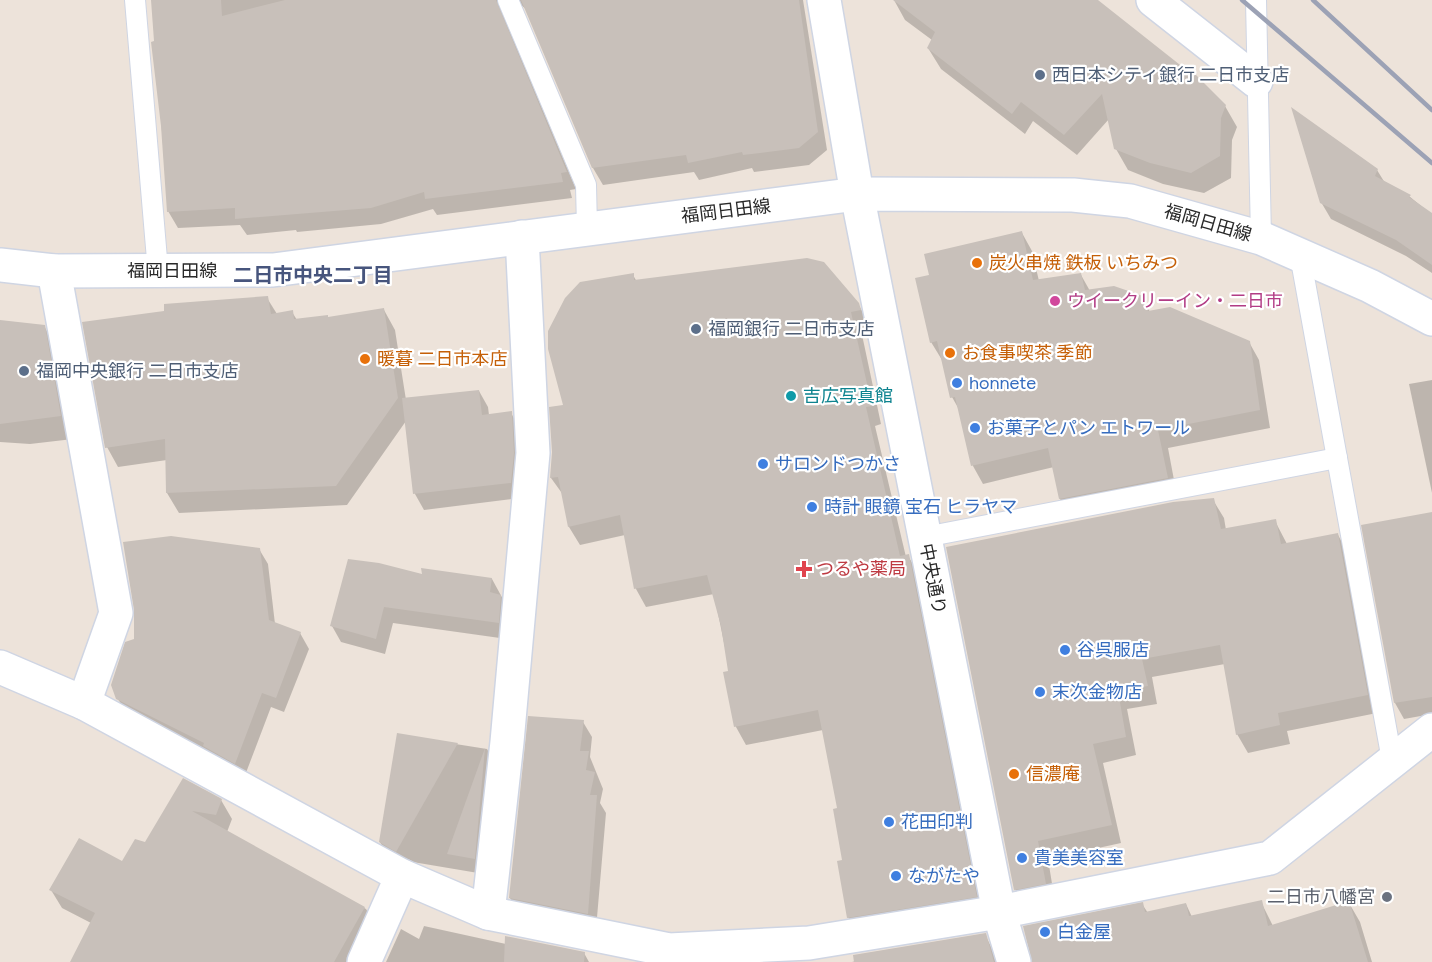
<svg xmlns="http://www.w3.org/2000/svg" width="1432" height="962" viewBox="0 0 1432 962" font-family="Figtree,'Noto Sans JP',sans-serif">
	<rect width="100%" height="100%" fill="#ede3da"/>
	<g fill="#0003">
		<path d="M152,0h651l24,150 -18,15 -55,7 -2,-4 -53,12 -5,-8 -91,13 -10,-17 -66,-158 -7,-6 -12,5 -2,13 70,167 -6,1 2,8 -135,17 -4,-6 -52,15 -84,8 -1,-2 -49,5 -7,-10 -62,3 -10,-17z"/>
		<path d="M894,0h201l130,106 12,21 -5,13 -1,38 -27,15 -41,-9 -35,-14 -12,-21 -7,-30 -32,36 -44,-34 -8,13 -84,-65 -13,-21 4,-8 -27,-20z"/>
		<path d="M1377,170l8,13 24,13 23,19v58l-26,-17 -75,-37 -10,-17z"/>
		<path d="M1022,233l10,18 7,30 42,-6 9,16 52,6 8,15 99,30 10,18 11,68 -102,20 9,48 -106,21 -11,-18 -6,-32 -71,17 -10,-18 -12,-53 -9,-16 -10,-37 -11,-18 -1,-66z"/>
		<path d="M633,275l4,7 221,22 11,19 1,5 -9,2 20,94 -6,2 31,131 2,-1 11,18 67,341 -127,21 -11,-19 -9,-108 -16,-79 -77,15 -10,-18 -11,-54 5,-1 -16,-78 -68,13 -10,-18 -11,-54 -45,10 -11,-18 -5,-31 -13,-18 2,-26 12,-45z"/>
		<path d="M267,298l10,16 15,-2 5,8 31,-2 56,-8 11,20 11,70 73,-9 9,16 1,8 22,-2 9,16v69l-96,12 -9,-16 -9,-73 -59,84 -168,8 -12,-20v-33l-49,7 -11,-20z"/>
		<path d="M0,321l44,5 13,23 16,90 -43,5 -30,-2z"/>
		<path d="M1432,380v113l-23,-109z"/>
		<path d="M1213,500l11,18 2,12 49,-9 12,23 51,-9 10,18 29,160 -90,18 3,13 -42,9 -11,-19 -12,-70 -73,13 5,27 -30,5 9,46 -33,8 18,80 -73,16 7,43 -29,6 -11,-19 -67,-341z"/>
		<path d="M1432,514v200l-28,5 -9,-16 -32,-176z"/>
		<path d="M259,549l9,15 7,60 25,9 9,16 -25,63 -13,-5 -27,71 -117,-64 -9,-15 18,-59z"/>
		<path d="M424,576l68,3 18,33 -3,27 -114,-16 -8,31 -44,-12 -9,-16z"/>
		<path d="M583,722l9,15 -2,20 13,32 -3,14 6,10 -10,116 -77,-15 -9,-16z"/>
		<path d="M399,735l88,14 9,16 -12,109 -95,-16 -9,-16z"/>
		<path d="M184,780l37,20 11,19 -5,13 139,77 11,19 -13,34h-292l19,-39 -29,-15 -11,-18 72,-27 23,-19z"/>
		<path d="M1261,902l12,24 76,-23 11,19 12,40h-339l109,-58 6,9 38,-9 6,13z"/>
		<path d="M424,926l82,18 78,9 5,9h-203l15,-33 18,10z"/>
		<path d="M985,935l14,27h-147l4,-1z"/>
	</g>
	<g fill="#c8c0ba">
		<path d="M151,0h70l1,16 63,-16h211l71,172 -6,1 2,9 -138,17 -1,-7 -53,16 -136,11v-11l-68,4 -6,-86 -10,-84 3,-1z"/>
		<path d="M521,0h278l19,132 -19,16 -56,7 -1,-3 -54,11 -2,-8 -94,13z"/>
		<path d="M893,0h205l91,72 2,-2 35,35 -5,13 -1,38 -29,17 -41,-10 -36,-14 -12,-55 -38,41 -43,-33 -9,12 -85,-66 8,-16z"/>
		<path d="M1291,107l87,62 -3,7 36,19 -2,2 23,16v52l-36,-25 -76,-37z"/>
		<path d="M1022,231l11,49 48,-7 4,17 29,-4 29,10 5,15 22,-4 80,34 10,69 -102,20 10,48 -109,21 -11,-51 -77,18 -16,-69 -5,1 -13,-57 -7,2 -15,-65 14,-3 -5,-21z"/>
		<path d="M807,258l17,4 35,41 2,7 -10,2 21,94 -6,1 34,149 9,-2 68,343 -130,21 -10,-57 5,-1 -9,-51 4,-1 -19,-98 -84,17 -11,-55 5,-1 -7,-45 -14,-51 -73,14 -14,-74 -52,12 -10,-50 -8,1 2,-26 -3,-45 14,-2 -15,-56v-18l17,-33 15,-16 54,-9v7z"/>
		<path d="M268,296l3,18 22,-4 1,9 34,-4v2l56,-9 14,90 -62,88 -170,7 -1,-54 -60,9 -23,-126 82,-11v-7z"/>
		<path d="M0,320l45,5 16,91 -61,8z"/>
		<path d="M479,390l3,25 30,-4 2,42 -3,30 -98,11 -11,-96z"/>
		<path d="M1214,498l7,31 55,-10 5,25 57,-11 30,162 -90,18 2,12 -44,10 -16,-90 -78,14 6,27 -30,5 8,46 -33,7 19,81 -74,16 8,43 -32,6 -68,-343 227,-45z"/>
		<path d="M1432,512v185l-38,6 -33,-178z"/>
		<path d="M171,536l89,12 9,72 32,12 -25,66 -14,-5 -27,71 -32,-18 1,-3 -88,-44 -5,-14 14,-43 9,-3v-29l-11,-68z"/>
		<path d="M348,559l31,4 43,11 -1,-6 71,10 -2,14 11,3 -2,28 -115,-16 -8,32 -46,-13z"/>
		<path d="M528,716l56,4 -4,31h9l-3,19 9,2 -5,23h7l-9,119 -79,-16z"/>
		<path d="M397,733l61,10 -62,109 -17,-10z"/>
		<path d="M485,748l-10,111 -28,-5z"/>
		<path d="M183,778l39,21 -6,16 -24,-4 173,96 -31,55h-264l25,-49 -46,-23 30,-52 43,23 13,-22 10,3z"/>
		<path d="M1262,900l6,26 81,-25 19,61h-336l-9,-36 120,-24 2,10 41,-9 3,13z"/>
		<path d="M986,933l8,29h-140l-1,-7z"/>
		<path d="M505,936l80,16 -1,10h-80z"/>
	</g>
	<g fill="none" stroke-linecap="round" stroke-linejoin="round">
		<defs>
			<g id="service">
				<path d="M135,0l23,271"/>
				<path d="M508,0l78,185 1,43"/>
				<path d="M1256,0l5,238"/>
				<path d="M1300,255l92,505"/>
				<path d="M925,537l412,-79"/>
			</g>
			<g id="minor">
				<path d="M1153,0l103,81"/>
				<path d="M857,194l142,718 15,50"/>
				<path d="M54,271l62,342 -32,90"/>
				<path d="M0,667l84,36 318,173 86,37 181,37 140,-7 190,-31 271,-54 162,-128"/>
				<path d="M488,913l19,-171 26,-289 -11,-216"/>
				<path d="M364,962l38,-86"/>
			</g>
			<path id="tertiary" d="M824,0l33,194"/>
			<path id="secondary" d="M0,265l54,6 219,-1 584,-76 216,1 57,6 131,37 109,48 62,33"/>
		</defs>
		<use href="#service" stroke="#cfd5e3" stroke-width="22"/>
		<use href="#minor" stroke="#cfd5e3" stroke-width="36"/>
		<use href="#tertiary" stroke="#cfd5e3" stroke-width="36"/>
		<use href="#secondary" stroke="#cfd5e3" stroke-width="36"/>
		<use href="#service" stroke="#fff" stroke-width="20"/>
		<use href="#minor" stroke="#fff" stroke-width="33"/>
		<use href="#tertiary" stroke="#fff" stroke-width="33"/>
		<use href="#secondary" stroke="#fff" stroke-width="33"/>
		<g stroke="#9ca2b5" stroke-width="4.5">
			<path d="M1242,0l190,163"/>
			<path d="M1313,0l119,110"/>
		</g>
	</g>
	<g fill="#5c6f8a" stroke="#fff" stroke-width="2">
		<circle cx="1040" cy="75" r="6"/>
		<circle cx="696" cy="329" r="6"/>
		<circle cx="24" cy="371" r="6"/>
	</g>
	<g fill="#e8710a" stroke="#fff" stroke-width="2">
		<circle cx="977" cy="263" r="6"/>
		<circle cx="950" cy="353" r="6"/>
		<circle cx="365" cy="359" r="6"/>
		<circle cx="1014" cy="774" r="6"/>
	</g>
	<circle fill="#d1479c" stroke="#fff" stroke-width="2" cx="1055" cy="301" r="6"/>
	<g fill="#3f7fe0" stroke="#fff" stroke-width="2">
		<circle cx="957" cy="383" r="6"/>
		<circle cx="975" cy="428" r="6"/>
		<circle cx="763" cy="464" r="6"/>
		<circle cx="812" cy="507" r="6"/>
		<circle cx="1065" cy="650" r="6"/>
		<circle cx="1040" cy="692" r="6"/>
		<circle cx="889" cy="822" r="6"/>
		<circle cx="1022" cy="858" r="6"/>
		<circle cx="896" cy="876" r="6"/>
		<circle cx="1045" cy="932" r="6"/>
	</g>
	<circle fill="#0f9aa8" stroke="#fff" stroke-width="2" cx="791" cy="396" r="6"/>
	<path fill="#e0444e" stroke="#fff" stroke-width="2" d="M801 560h6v6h6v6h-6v6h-6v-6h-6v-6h6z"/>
	<circle fill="#6b7280" stroke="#fff" stroke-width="2" cx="1387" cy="897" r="6"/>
	<g text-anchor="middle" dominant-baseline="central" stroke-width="4.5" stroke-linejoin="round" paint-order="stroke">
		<g font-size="18" fill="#4e5e75" stroke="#fff" text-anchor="start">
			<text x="1052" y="75">西日本シティ銀行 二日市支店</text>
			<text x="708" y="329">福岡銀行 二日市支店</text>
			<text x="36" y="371">福岡中央銀行 二日市支店</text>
		</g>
		<g font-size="18" fill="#292929" stroke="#fff">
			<text transform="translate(726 211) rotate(-7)">福岡日田線</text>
			<text transform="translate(1208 223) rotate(16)">福岡日田線</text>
			<text x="172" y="271">福岡日田線</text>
			<text transform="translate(933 579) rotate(79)">中央通り</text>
		</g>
		<g font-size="18" fill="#c56008" stroke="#fff" text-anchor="start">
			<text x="989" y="263">炭火串焼 鉄板 いちみつ</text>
			<text x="962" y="353">お食事喫茶 季節</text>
			<text x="377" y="359">暖暮 二日市本店</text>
			<text x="1026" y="774">信濃庵</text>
		</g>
		<g font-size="18" fill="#b23c85" stroke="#fff" text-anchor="start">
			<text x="1067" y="301">ウイークリーイン・二日市</text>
		</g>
		<g font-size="18" fill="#366cbe" stroke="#fff" text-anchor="start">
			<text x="969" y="383">honnete</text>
			<text x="987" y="428">お菓子とパン エトワール</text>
			<text x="775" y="464">サロンドつかさ</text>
			<text x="824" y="507">時計 眼鏡 宝石 ヒラヤマ</text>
			<text x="1077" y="650">谷呉服店</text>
			<text x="1052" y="692">末次金物店</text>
			<text x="901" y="822">花田印判</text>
			<text x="1034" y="858">貴美美容室</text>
			<text x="908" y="876">ながたや</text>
			<text x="1057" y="932">白金屋</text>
		</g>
		<g font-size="18" fill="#0d838f" stroke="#fff" text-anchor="start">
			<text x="803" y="396">吉広写真館</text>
		</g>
		<g font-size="18" fill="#be3a42" stroke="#fff" text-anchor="start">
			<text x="816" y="569">つるや薬局</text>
		</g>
		<g font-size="18" fill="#5b616d" stroke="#fff" text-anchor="end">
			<text x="1375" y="897">二日市八幡宮</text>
		</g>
		<g font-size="20" font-weight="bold" fill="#47557d" stroke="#fff">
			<text x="313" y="275">二日市中央二丁目</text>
		</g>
	</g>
</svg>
